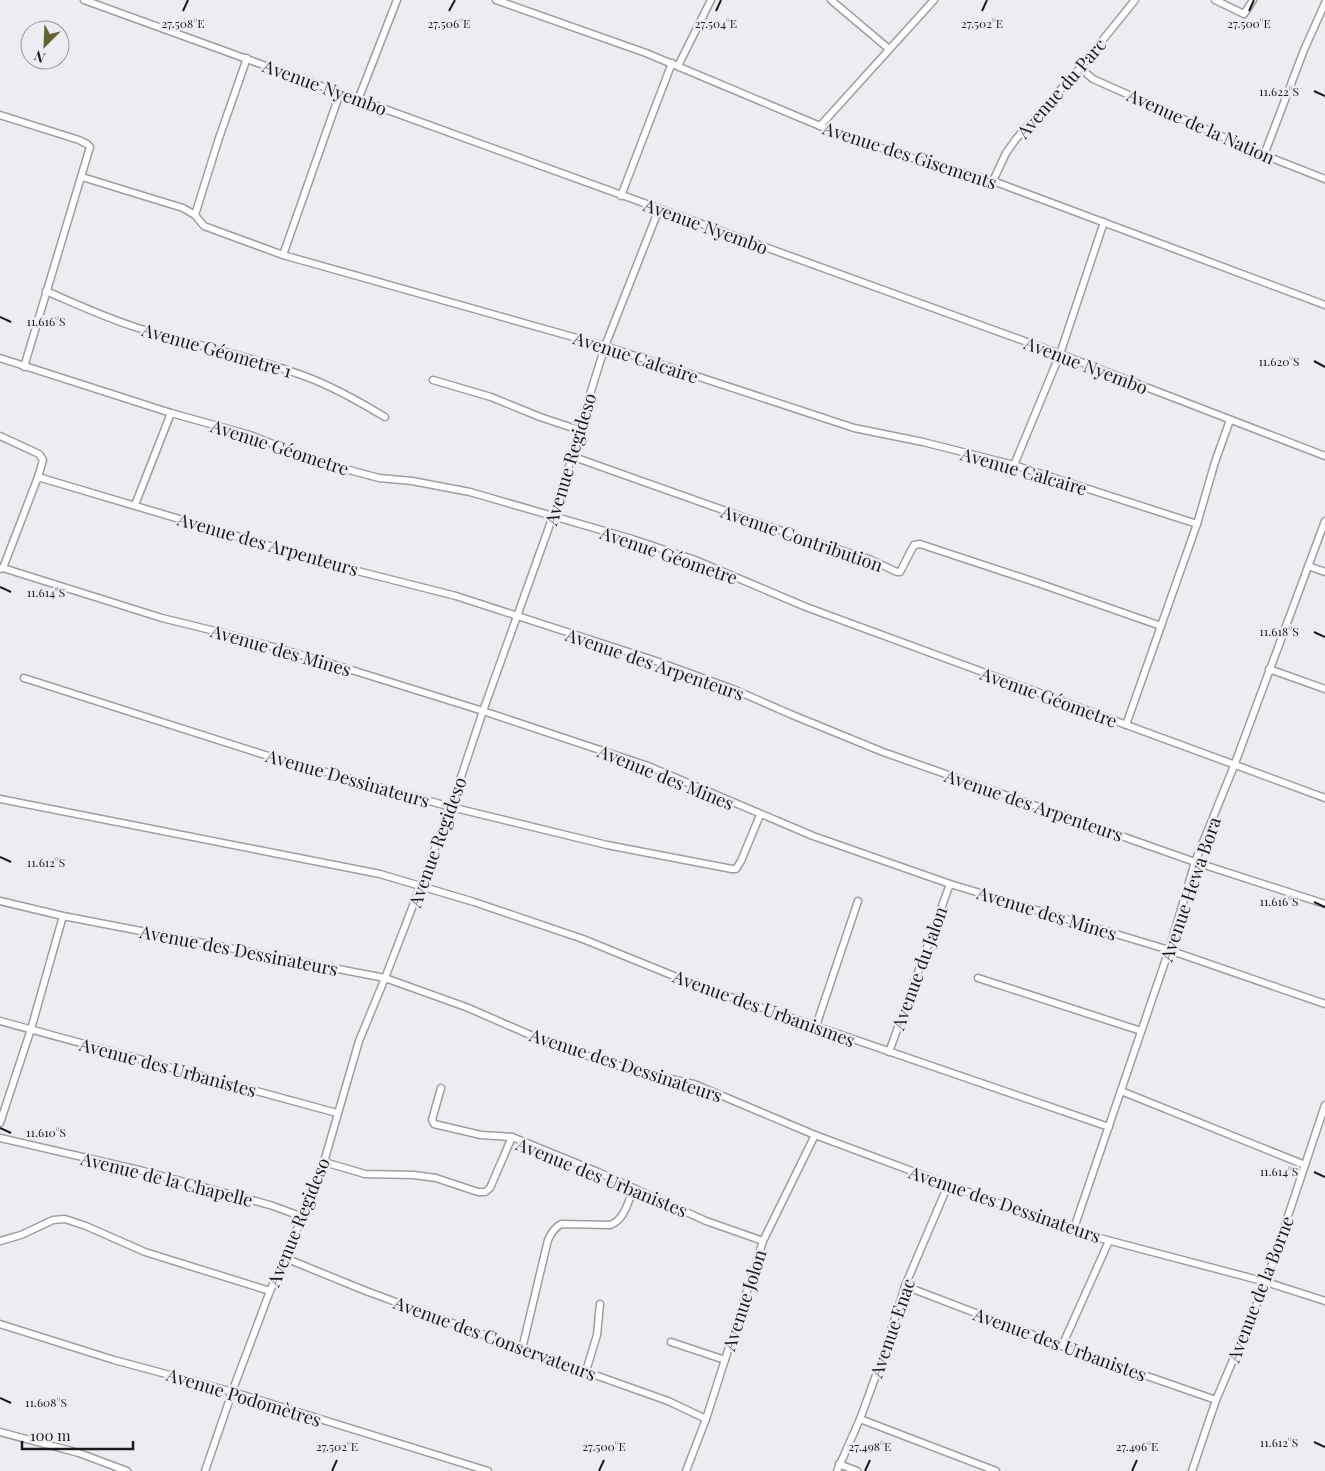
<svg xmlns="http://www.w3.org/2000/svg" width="1325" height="1471" viewBox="0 0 1325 1471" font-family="'Playfair Display',serif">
	<rect width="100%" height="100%" fill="#edecf1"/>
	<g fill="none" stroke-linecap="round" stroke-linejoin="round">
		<defs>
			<g id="street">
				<path d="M84,0l976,354 265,102"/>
				<path d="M496,0l150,53 174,73 78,28 95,27 332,124"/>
				<path d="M831,0l58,49"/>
				<path d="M1215,0l29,14 9,-14"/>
				<path d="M678,66l33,-66"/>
				<path d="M1080,68l13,11 171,76 61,24"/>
				<path d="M358,100l39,-100"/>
				<path d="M0,115l79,25 8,4 3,3 -66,220"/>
				<path d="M820,126l114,-126"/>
				<path d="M1264,155l40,-105 21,-47"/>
				<path d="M82,177l101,31 12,7 9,11 79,29 322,91 249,82 69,14 91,23 183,59"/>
				<path d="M993,181l13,-28 10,-14 64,-71 55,-68"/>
				<path d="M621,196l51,-133"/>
				<path d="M195,215l23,-74 29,-83"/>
				<path d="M283,255l57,-162"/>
				<path d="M46,291c30,13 60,27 92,37 56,17 114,28 169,49 27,10 53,25 78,40"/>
				<path d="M0,358l171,55 79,22 53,21 35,11 41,11 33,3 58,11 162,47 63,21 111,47 519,191"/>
				<path d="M433,380l58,17 49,20 39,13"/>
				<path d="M0,436l39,18 4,6 -5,17 -35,91"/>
				<path d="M571,456l228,81 70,22 28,13h3l14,-27 6,-1 118,39 123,43"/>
				<path d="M1014,465l46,-111 44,-132"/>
				<path d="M38,477l296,88 122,31 197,64 80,29 57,25 93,38 312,110 130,42"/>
				<path d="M135,505l36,-92"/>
				<path d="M1308,566l17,6"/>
				<path d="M0,569l3,-1 159,50 61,15 103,29 157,49 165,55 165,70 137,48 219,66 156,54"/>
				<path d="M1269,669l56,20"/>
				<path d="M24,678l241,77 186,52 156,38 125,24h4l5,-8 19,-46"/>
				<path d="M1126,725l71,-201 18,-62 15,-42"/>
				<path d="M0,799l380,75 94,28 109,37 113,46 413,142"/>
				<path d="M0,901l63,15 322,62 81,29 85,37 87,28 56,12 121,51 258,96 193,51 59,19"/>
				<path d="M978,978l163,53"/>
				<path d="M0,1021l337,92"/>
				<path d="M816,1026l42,-125"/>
				<path d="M889,1052l61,-168"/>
				<path d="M441,1088l-9,32 2,4 47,11 31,2"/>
				<path d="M1121,1091l184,74"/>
				<path d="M0,1123l31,-94 32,-113"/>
				<path d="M0,1138l143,33 127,34 33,12"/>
				<path d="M324,1162l41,12 49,1 22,3 42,14h7l5,-4 22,-51 86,35 108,49 57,20"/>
				<path d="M1073,1231l96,-281 26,-88 39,-96 91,-245"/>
				<path d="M0,1241l21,-6 32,-15 12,-1 21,7 59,26 125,39"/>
				<path d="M285,1258l81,33 156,58 146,52 38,18"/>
				<path d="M905,1286l170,65 141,49"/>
				<path d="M0,1324l114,36 119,32 255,79"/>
				<path d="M671,1342l54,18"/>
				<path d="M1062,1346l47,-105"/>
				<path d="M522,1349l26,-109c3,-7 6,-12 13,-16l49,1c15,-5 18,-24 24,-37"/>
				<path d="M586,1371l11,-36 3,-31"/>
				<path d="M860,1419l136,52"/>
				<path d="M0,1432l79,21 48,18"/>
				<path d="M839,1464l18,7"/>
				<path d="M205,1471l30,-87 35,-93 49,-112 40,-138 26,-63 66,-171 32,-96 80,-223 16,-58 26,-84 54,-137"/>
				<path d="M686,1471l20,-52 57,-178 52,-106"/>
				<path d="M837,1471l23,-52 23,-63 22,-70 43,-101"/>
				<path d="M1192,1471l24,-71 50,-118 59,-177"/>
			</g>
		</defs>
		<use href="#street" stroke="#9e9da2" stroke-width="9"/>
		<use href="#street" stroke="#fff" stroke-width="6"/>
	</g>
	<path fill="none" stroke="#1a1a1b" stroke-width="2" d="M183,11l5,-11M449,11l6,-11M716,11l5,-11M982,11l5,-11M1249,11l5,-11M1314,91l11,5M0,317l11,5M1314,361l11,6M0,587l11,5M1314,632l11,5M0,857l11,5M1314,902l11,5M0,1128l11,5M1314,1172l11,5M0,1398l11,5M1314,1442l11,5M332,1471l5,-11M599,1471l5,-11M865,1471l5,-11M1132,1471l5,-11"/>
	<g text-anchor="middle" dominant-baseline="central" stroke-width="5" stroke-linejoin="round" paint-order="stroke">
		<g font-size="18" fill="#1a1a1b" stroke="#edecf1">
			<text transform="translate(325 87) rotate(20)">Avenue Nyembo</text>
			<text transform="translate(1061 88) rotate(-49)">Avenue du Parc</text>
			<text transform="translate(1201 126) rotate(24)">Avenue de la Nation</text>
			<text transform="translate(910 155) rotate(18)">Avenue des Gisements</text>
			<text transform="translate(706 226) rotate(20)">Avenue Nyembo</text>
			<text transform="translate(217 350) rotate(16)">Avenue Géometre 1</text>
			<text transform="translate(636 357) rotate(18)">Avenue Calcaire</text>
			<text transform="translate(1086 365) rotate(21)">Avenue Nyembo</text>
			<text transform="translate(280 447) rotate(18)">Avenue Géometre</text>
			<text transform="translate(570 459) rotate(-73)">Avenue Regideso</text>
			<text transform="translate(1024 471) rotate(16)">Avenue Calcaire</text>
			<text transform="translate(802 538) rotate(19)">Avenue Contribution</text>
			<text transform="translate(268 544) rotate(16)">Avenue des Arpenteurs</text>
			<text transform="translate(669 555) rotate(19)">Avenue Géometre</text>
			<text transform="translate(281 650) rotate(16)">Avenue des Mines</text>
			<text transform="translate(655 664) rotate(19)">Avenue des Arpenteurs</text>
			<text transform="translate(1049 697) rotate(20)">Avenue Géometre</text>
			<text transform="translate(666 777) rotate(22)">Avenue des Mines</text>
			<text transform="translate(348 778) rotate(16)">Avenue Dessinateurs</text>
			<text transform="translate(1034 805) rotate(19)">Avenue des Arpenteurs</text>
			<text transform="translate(437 842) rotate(-70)">Avenue Regideso</text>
			<text transform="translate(1190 889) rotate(-71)">Avenue Hewa Bora</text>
			<text transform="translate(1047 913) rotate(17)">Avenue des Mines</text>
			<text transform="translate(239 950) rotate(11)">Avenue des Dessinateurs</text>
			<text transform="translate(919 968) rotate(-70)">Avenue du Jalon</text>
			<text transform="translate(764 1008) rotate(20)">Avenue des Urbanismes</text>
			<text transform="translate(626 1065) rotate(18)">Avenue des Dessinateurs</text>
			<text transform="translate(168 1067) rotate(15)">Avenue des Urbanistes</text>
			<text transform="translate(602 1177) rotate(22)">Avenue des Urbanistes</text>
			<text transform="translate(167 1179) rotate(14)">Avenue de la Chapelle</text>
			<text transform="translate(1005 1204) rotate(19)">Avenue des Dessinateurs</text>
			<text transform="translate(298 1222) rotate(-68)">Avenue Regideso</text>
			<text transform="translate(1260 1289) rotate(-69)">Avenue de la Borne</text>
			<text transform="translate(744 1300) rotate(-72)">Avenue Jolon</text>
			<text transform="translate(892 1328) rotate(-71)">Avenue Enac</text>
			<text transform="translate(495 1338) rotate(20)">Avenue des Conservateurs</text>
			<text transform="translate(1060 1344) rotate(20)">Avenue des Urbanistes</text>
			<text transform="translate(244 1397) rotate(17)">Avenue Podomètres</text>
		</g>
	</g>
	<g font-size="12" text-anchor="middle" fill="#1a1a1b" stroke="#edecf1" stroke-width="5" stroke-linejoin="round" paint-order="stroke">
		<text x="183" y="28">27.508°E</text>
		<text x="449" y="28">27.506°E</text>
		<text x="716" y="28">27.504°E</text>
		<text x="982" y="28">27.502°E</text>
		<text x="1249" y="28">27.500°E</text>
		<text x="1279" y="96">11.622°S</text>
		<text x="46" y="326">11.616°S</text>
		<text x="1279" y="366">11.620°S</text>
		<text x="46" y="597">11.614°S</text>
		<text x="1279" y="636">11.618°S</text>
		<text x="46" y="867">11.612°S</text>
		<text x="1279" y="906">11.616°S</text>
		<text x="46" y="1137">11.610°S</text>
		<text x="1279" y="1176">11.614°S</text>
		<text x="46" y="1407">11.608°S</text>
		<text x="1279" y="1447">11.612°S</text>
		<text x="337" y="1451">27.502°E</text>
		<text x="604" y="1451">27.500°E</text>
		<text x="870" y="1451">27.498°E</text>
		<text x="1137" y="1451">27.496°E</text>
	</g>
	<g transform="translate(45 45) rotate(204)"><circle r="24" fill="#edecf1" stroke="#99989b"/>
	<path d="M0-4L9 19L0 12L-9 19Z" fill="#616230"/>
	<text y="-8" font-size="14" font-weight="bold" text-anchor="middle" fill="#1a1a1b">N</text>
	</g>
	<path d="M22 1441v8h111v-8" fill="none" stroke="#1a1a1b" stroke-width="2.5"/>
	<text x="30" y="1441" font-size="15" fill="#1a1a1b" stroke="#edecf1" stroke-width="4" paint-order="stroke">100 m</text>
</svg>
